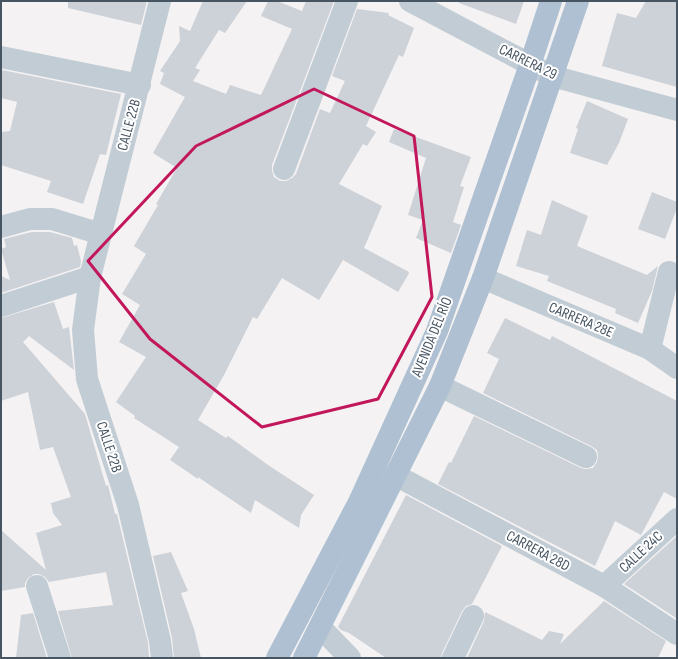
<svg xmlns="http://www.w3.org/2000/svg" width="678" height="659" viewBox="0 0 678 659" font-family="'Sofia Sans Condensed',sans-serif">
	<rect width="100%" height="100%" fill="#f4f2f2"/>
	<g fill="#cdd1d8">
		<path d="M68,1h79l-6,24 -73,-17z"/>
		<path d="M203,1h44l-22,32 -6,-3 -24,38 5,2 -7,11 33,13 4,-9 31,10 31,-66 -31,-13 7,-15h9l25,10 4,-10h28l-62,164v6l2,6 6,4h6l6,-3 4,-4 24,-65 10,4 15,-32 -13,-5 25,-67 32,4 -1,2 26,13 -11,29 -4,-2 -33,71 10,6 -9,14 -4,-2 -24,40 43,22 -18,42 45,24 -1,3 -10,17 -55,-32 -24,40 -37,-22 -25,41 -4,-2 -29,58 -26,45 28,18 2,-2 40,29 46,30 -13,20 -2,13 -44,-28 -4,13 -53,-36v2l-28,-19 9,-13 -45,-29 1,-2 -19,-14 30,-45 -27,-15 21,-37 -18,-11 24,-40 -12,-8 24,-41 -2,-1 21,-36 -24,-15 32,-56 -25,-13 4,-11 -4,-2 20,-30 -1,-15 11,5z"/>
		<path d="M460,1h64l-8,23 -57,-21z"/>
		<path d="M646,1h31v86l-75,-21 15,-53 19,5z"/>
		<path d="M2,70l119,24 -15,61 -6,-1 -17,50 -36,-12 4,-11 -50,-16v-33l9,-1 7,-29 -16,-4z"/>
		<path d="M587,101l41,18 -9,24 -12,22 -37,-12 8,-24 -2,-1z"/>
		<path d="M394,129l77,28 -11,29 4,1 -11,35 8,3 -10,28 -35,-15 7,-18 -15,-5 18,-57 -37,-16z"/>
		<path d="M652,192l25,10v6l-12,31 -27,-10z"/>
		<path d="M552,200l36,16 -11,30 70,29 11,-9 -6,25 -14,32 -23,-10 1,-4 -69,-28 2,-5 -33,-10 11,-36 14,5z"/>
		<path d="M32,232h18l22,6 2,8 3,-1 4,16 -1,6 -79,26v-17l9,4 -9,-31 5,-2 -2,-8z"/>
		<path d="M54,302l9,27 6,-2 5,43 -45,-34 -6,6 62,72 21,72 2,-1 7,29h2l31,129 1,15h-77l-14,-47 55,-6 -7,-33 -57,10 -4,-5 -6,-3h-5l-6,4 -3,5v4l-24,4v-61l45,40 -10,-37 26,-8 -9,-12 -2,-10 20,-6 -18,-50 -13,3 -12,-58 -27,9v-83z"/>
		<path d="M505,318l45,22 2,-4 125,65v98l-13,-7 -23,43 -26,-14 -20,45 -157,-82 11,-22 2,1 23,-47 107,52 5,1 7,-1 4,-6 1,-6 -1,-6 -6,-4 -108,-53 16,-34 -12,-6z"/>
		<path d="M406,495l96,51 -30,58 -6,2 -4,5 -20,42 -1,5h-55l-37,-25 -8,-3 -3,-3z"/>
		<path d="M677,536v79l-1,3 -52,-34z"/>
		<path d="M171,552l17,39 -7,2 13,36 7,29h-27l-2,-20 -19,-82z"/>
		<path d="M604,601l62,40 -8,17h-191l17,-37 1,-9 57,28 7,-9 15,3 -4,10z"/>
		<path d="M33,613l14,45h-31l5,-43z"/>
	</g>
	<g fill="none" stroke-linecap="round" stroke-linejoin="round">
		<g stroke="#c1ccd5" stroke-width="22">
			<path d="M160,1l-70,276 -7,53 4,49 41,126 32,136 2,17"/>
			<path d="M410,1l142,75 125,34"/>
			<path d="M1,57l139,28"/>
			<path d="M284,169l63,-168"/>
			<path d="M1,227l29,-8h22l49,15"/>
			<path d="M483,278l167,71 27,19"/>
			<path d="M1,306l89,-29"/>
			<path d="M650,349l19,-77"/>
			<path d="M440,386l146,71"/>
			<path d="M395,475l209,111 73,48"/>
			<path d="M37,586l23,72"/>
			<path d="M604,586l73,-67"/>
			<path d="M320,627l30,31"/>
			<path d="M453,658l20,-42"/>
		</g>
		<g stroke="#afc0d3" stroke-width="22">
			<path d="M277,658l82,-156 78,-171 93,-266 21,-64"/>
			<path d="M304,658l136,-272 43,-108 95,-277"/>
		</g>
	</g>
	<path fill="none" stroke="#c2185b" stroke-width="3" stroke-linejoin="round" d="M314,89l100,47 18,161 -54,102 -116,28 -112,-88 -62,-78 108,-115z"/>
	<g text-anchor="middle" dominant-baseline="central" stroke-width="4" stroke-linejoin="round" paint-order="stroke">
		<g font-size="15" fill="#475562" stroke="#fff">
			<text transform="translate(528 62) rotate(26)">CARRERA 29</text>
			<text transform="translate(129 125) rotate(-75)">CALLE 22B</text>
			<text transform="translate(581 320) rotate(23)">CARRERA 28E</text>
			<text transform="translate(432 337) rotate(-68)">AVENIDA DEL RÍO</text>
			<text transform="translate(109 447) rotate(72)">CALLE 22B</text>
			<text transform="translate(538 551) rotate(28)">CARRERA 28D</text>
			<text transform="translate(641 552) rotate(-43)">CALLE 24C</text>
		</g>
	</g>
	<rect width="678" height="659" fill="none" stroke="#475562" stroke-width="4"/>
</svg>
